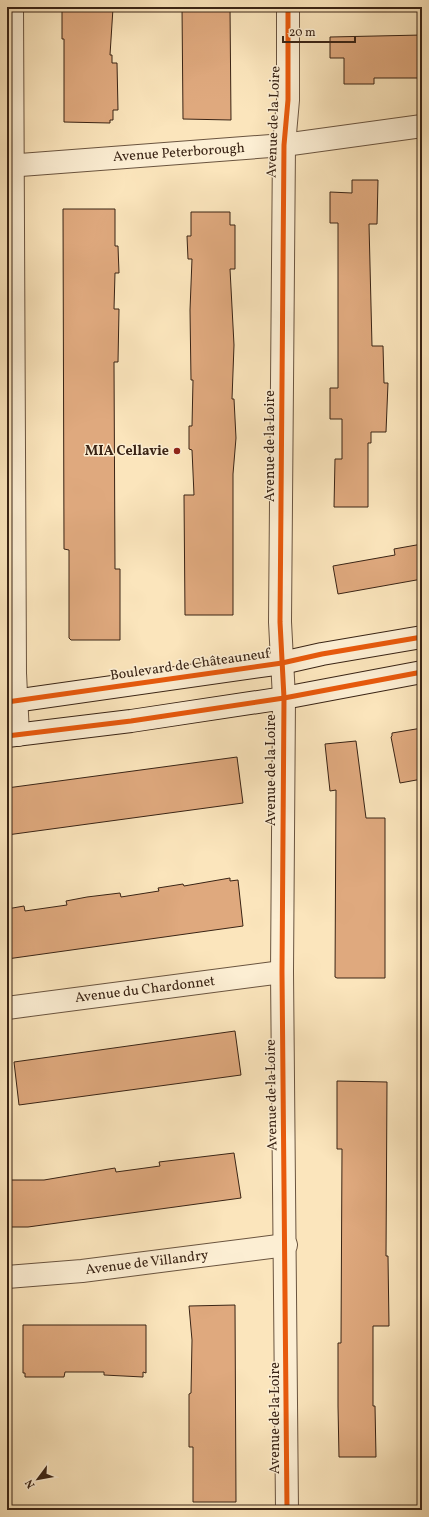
<svg xmlns="http://www.w3.org/2000/svg" width="429" height="1517" viewBox="0 0 429 1517" font-family="Vollkorn,serif">
	<rect width="100%" height="100%" fill="#fbe5bc"/>
	<filter id="stains"><feTurbulence type="fractalNoise" baseFrequency=".005" numOctaves="4"/><feColorMatrix values="0 0 0 0 .2 0 0 0 0 .09 0 0 0 0 .02 0 0 0 .5 -.17"/></filter>
	<radialGradient id="worn" r=".72"><stop offset=".6" stop-color="#630" stop-opacity="0"/><stop offset="1" stop-color="#630" stop-opacity=".3"/></radialGradient>
	<g fill="#dfa97e" stroke="#3a2415">
		<path d="M62,7l51,1 -3,47h2v8h5l1,47h-5v10h-3v3l-46,-1v-83h-2z"/>
		<path d="M182,7h48l1,113 -48,-1z"/>
		<path d="M422,35v43h-48v6h-30v-26h-14v-21z"/>
		<path d="M352,180h26l-1,44h-8l3,122h11l1,37h4l-2,49h-15v11h-3v64h-34l1,-48h7v-40h-12v-31h8v-165h-8v-31l22,1z"/>
		<path d="M63,209h52v37h3l1,27h-4l-1,36h5l-1,53h-4l1,207h5v71h-49l-2,-2v-88l-5,-1z"/>
		<path d="M191,212h39v13h5v44h-5l4,76 -2,54h2l2,39 -3,36v141h-48l-1,-120h10l-2,-45 -3,-1v-23h3l1,-46h-2l-1,-70 2,-51h-4l-1,-23h4z"/>
		<path d="M422,544v35l-84,15 -5,-28 62,-11 -1,-6z"/>
		<path d="M422,728v51l-22,4 -9,-46 1,-1v-3z"/>
		<path d="M356,741l10,77h19v160h-48l-2,-1 1,-187 -6,1 -5,-47z"/>
		<path d="M237,757l6,46 -236,32v-47z"/>
		<path d="M230,878v3l8,-1 5,46 -236,33v-50l17,-3 1,5 42,-6 -1,-4 21,-4 33,-4 1,4 38,-6 -1,-3 25,-4 1,2z"/>
		<path d="M235,1031l6,44 -222,30 -5,-43z"/>
		<path d="M337,1081l50,1 -1,174h2l1,70h-16v80h2l1,51h-37l-1,-51v-63h3l1,-194h-5z"/>
		<path d="M234,1153l7,45 -213,29h-21v-47h37l71,-12 1,4 44,-6 -1,-4z"/>
		<path d="M235,1305l1,197h-43v-55h-4v-53l2,-1 1,-53 -3,-34z"/>
		<path d="M23,1325h123v48l-3,-1v5l-39,-2v-3h-39l-1,5h-39v-4h-2z"/>
	</g>
	<g fill="none" stroke-linecap="round" stroke-linejoin="round">
		<defs>
			<g id="street">
				<path d="M12,7l3,666 3,62"/>
				<path d="M7,166l277,-21 138,-19"/>
				<path d="M7,1008l275,-36"/>
				<path d="M7,1277l75,-6 204,-26"/>
				<path d="M287,1510l-5,-538 2,-274 -4,-76 4,-477 4,-45v-93"/>
			</g>
			<g id="secondary">
				<path d="M7,702l275,-39 40,-9 100,-17"/>
				<path d="M7,736l124,-15 153,-23 138,-26"/>
			</g>
		</defs>
		<use href="#street" stroke="#6a543f" stroke-width="24"/>
		<use href="#secondary" stroke="#3a2415" stroke-width="24"/>
		<use href="#street" stroke="#fceed3" stroke-width="22"/>
		<use href="#secondary" stroke="#fceed3" stroke-width="22"/>
		<defs>
			<g id="cycleway">
				<path d="M7,702l275,-39 40,-9 100,-17"/>
				<path d="M7,736l124,-15 153,-23 138,-26"/>
				<path d="M287,1510l-5,-538 2,-274 -4,-76 4,-477 4,-45v-93"/>
			</g>
		</defs>
		<use href="#cycleway" stroke="#fceed3" stroke-width="8"/>
		<use href="#cycleway" stroke="#e8590c" stroke-width="5"/>
	</g>
	<circle fill="#8f2418" stroke="#fceed3" stroke-width="1.5" cx="177" cy="451" r="4"/>
	<g text-anchor="middle" dominant-baseline="central" stroke-width="3" stroke-linejoin="round" paint-order="stroke">
		<g font-size="14" fill="#3a2415" stroke="#fceed3">
			<text transform="translate(274 122) rotate(-88)">Avenue de la Loire</text>
			<text transform="translate(179 153) rotate(-4)">Avenue Peterborough</text>
			<text transform="translate(270 446) rotate(-90)">Avenue de la Loire</text>
			<text transform="translate(190 665) rotate(-8)">Boulevard de Châteauneuf</text>
			<text transform="translate(271 770) rotate(-90)">Avenue de la Loire</text>
			<text transform="translate(145 990) rotate(-7)">Avenue du Chardonnet</text>
			<text transform="translate(272 1095) rotate(-91)">Avenue de la Loire</text>
			<text transform="translate(147 1263) rotate(-7)">Avenue de Villandry</text>
			<text transform="translate(275 1418) rotate(-90)">Avenue de la Loire</text>
		</g>
		<g font-size="14" font-weight="bold" fill="#3a2415" stroke="#fceed3" text-anchor="end">
			<text x="169" y="451">MIA Cellavie</text>
		</g>
	</g>
	<rect width="429" height="1517" fill="none" stroke="#fbe5bc" stroke-width="24"/>
	<rect x="8" y="8" width="413" height="1501" fill="none" stroke="#3a2415" stroke-width="2"/>
	<rect x="12" y="12" width="405" height="1493" fill="none" stroke="#3a2415"/>
	<g transform="translate(38 1479) rotate(238)" stroke="#fceed3" stroke-width="3" paint-order="stroke">
	<path d="M0-3L7 15L0 10L-7 15Z" fill="#3a2415"/>
	<text y="-6" font-size="11" font-weight="bold" text-anchor="middle" fill="#3a2415">N</text>
	</g>
	<path d="M283 36v6h72v-6" fill="none" stroke="#3a2415" stroke-width="2"/>
	<text x="289" y="36" font-size="12" fill="#3a2415" stroke="#fceed3" stroke-width="3" paint-order="stroke">20 m</text>
	<rect width="100%" height="100%" filter="url(#stains)"/>
	<rect width="100%" height="100%" fill="url(#worn)"/>
</svg>
